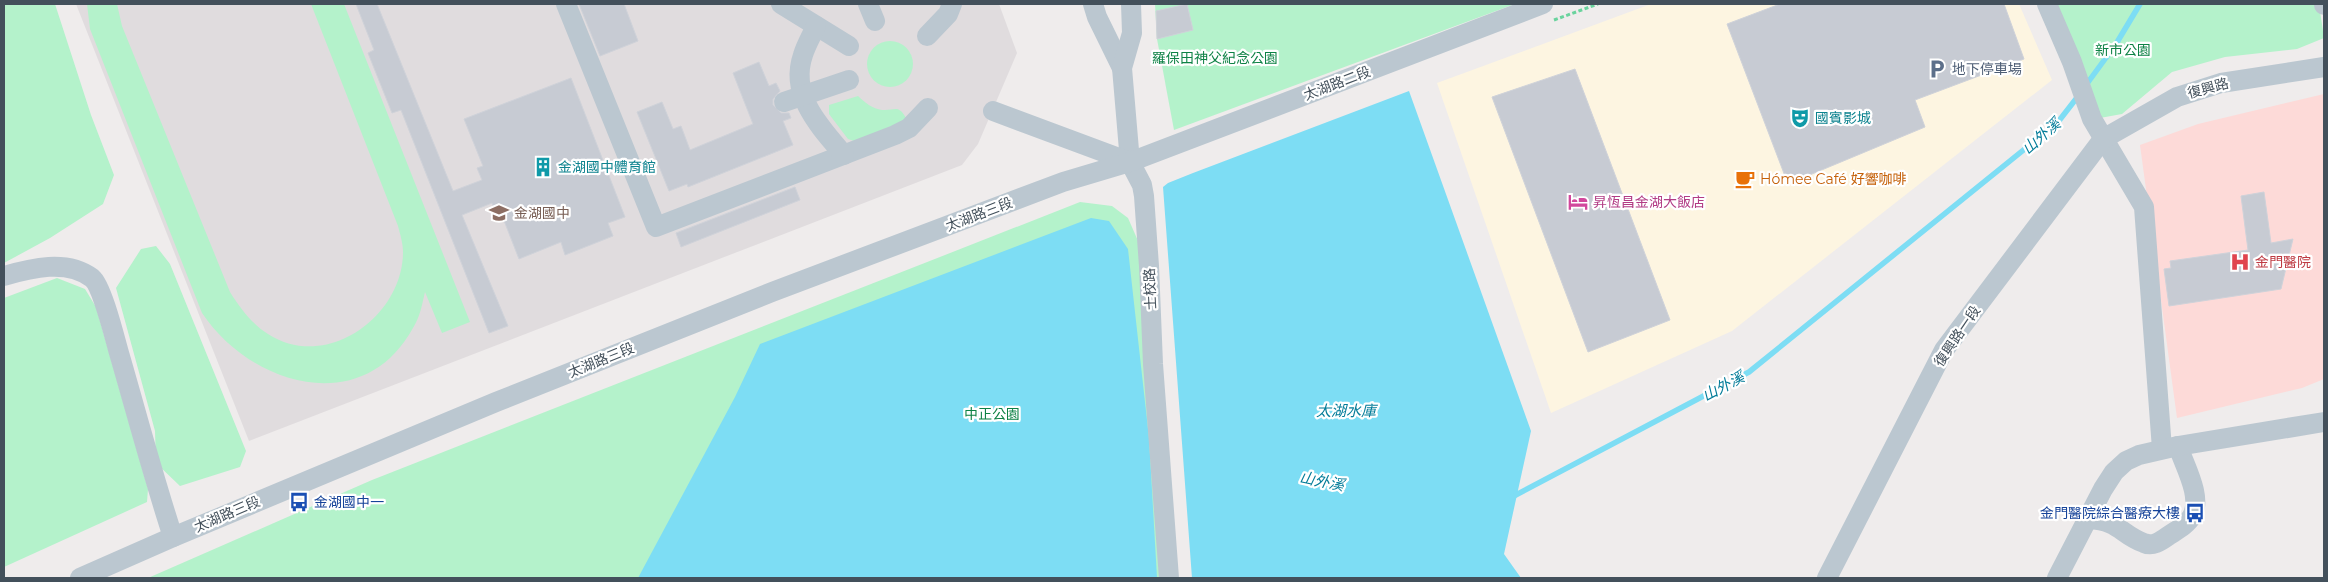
<svg xmlns="http://www.w3.org/2000/svg" width="2328" height="582" viewBox="0 0 2328 582" font-family="Montserrat,'Noto Sans TC',sans-serif">
	<rect width="100%" height="100%" fill="#efecec"/>
	<path fill="#fdf5e1" d="M1651,4h368l33,76 -320,251 -181,82 -114,-330z"/>
	<path fill="#e0dcde" d="M76,4h923l18,49 -39,91 -16,21 -713,276z"/>
	<path fill="#fddad8" d="M2324,94v285l-22,9 -125,30 -37,-273 58,-21z"/>
	<g fill="#b4f2cb">
		<path d="M4,4h51l36,111 23,60 -11,29 -53,34 -46,25z"/>
		<path d="M87,4h30l5,22 108,266c10,16 22,32 38,42 59,38 135,-18 135,-82 0,-9 -3,-18 -5,-26l-87,-222h33l126,318 -28,11 -17,-41c-3,13 -5,25 -12,36 -50,91 -162,58 -211,-15l-112,-284z"/>
		<path d="M1155,4h360l-341,126 -17,-91z"/>
		<path d="M2055,4h260l5,7 4,27 -27,11 -72,8 -53,15 -50,42 -22,4z"/>
		<circle cx="890" cy="64" r="23"/>
		<path d="M858,96c6,6 15,13 24,14 13,1 16,-6 24,8l-3,6 -46,18 -9,-3 -19,-25v-9z"/>
		<path d="M1080,202l32,4 16,12 21,48 20,312h-1021l224,-98z"/>
		<path d="M156,246l14,18 76,187 -6,16 -60,19 -24,-23 -1,-32 -39,-143 25,-39z"/>
		<path d="M57,278l28,11 11,18 52,182 -1,13 -143,65v-269z"/>
	</g>
	<g fill="#7dddf4">
		<path d="M1409,91l122,340 -27,123 17,24h-329l-29,-391 5,-4 25,-10z"/>
		<path d="M1091,218l18,3 19,28 21,189 8,140h-519l97,-181 25,-53z"/>
	</g>
	<g fill="none" stroke-linecap="round" stroke-linejoin="round">
		<g stroke="#7dddf4" stroke-width="5.5">
			<path d="M2086,85l30,-41 24,-40"/>
			<path d="M1512,497l237,-125 309,-250 21,-27"/>
		</g>
	</g>
	<g fill="#c7cbd3" stroke="#cfd2d9">
		<path d="M356,4h21l76,187 29,-11 -5,-12 6,-2 -19,-47 107,-41 54,139 -17,6 5,13 -48,19 -4,-13 -42,17 -18,-46 -5,2 -4,-12 -30,12 46,111 -19,7 -88,-223 -9,3 -24,-60 6,-3z"/>
		<path d="M579,4h45l14,37 -38,15z"/>
		<path d="M1187,4l6,26 -36,9 -1,-28z"/>
		<path d="M1780,4h224l20,55 -109,41 10,27 -137,57 -61,-160z"/>
		<path d="M759,62l10,24 7,-3 4,8 -7,8v6l8,8h8l2,5 -8,3 10,24 -105,42 -1,-3 -18,7 -32,-79 25,-10 11,27 8,-3 9,24 63,-26 -20,-51z"/>
		<path d="M1575,69l95,251 -82,32 -96,-255z"/>
		<path d="M795,187l5,13 -119,47 -5,-14z"/>
		<path d="M2264,192l7,51 22,-4 -12,50 -112,17 -5,-37 7,-1 -1,-7 78,-11 -7,-54z"/>
	</g>
	<g fill="none" stroke-linecap="round" stroke-linejoin="round">
		<path stroke="#6ad39d" stroke-width="3" stroke-dasharray="4 2.5" stroke-linecap="butt" d="M1554,20l44,-16"/>
		<g stroke="#bbc7d0" stroke-width="20">
			<path d="M566,4l90,223 239,-92 14,-7 19,-20"/>
			<path d="M781,4l68,42"/>
			<path d="M868,4l7,17"/>
			<path d="M1093,4l4,13 25,51"/>
			<path d="M1131,4l1,29 -10,35 8,94 12,23 2,11 5,70 4,98 16,214"/>
			<path d="M2047,4l25,58 20,57 52,88 18,242"/>
			<path d="M2324,4v1"/>
			<path d="M816,26c-4,9 -10,19 -13,29 -14,40 17,72 41,100"/>
			<path d="M927,36l21,-22 4,-10"/>
			<path d="M784,102l65,-22"/>
			<path d="M993,111l137,51"/>
			<path d="M4,276c27,-8 63,-17 88,2 10,8 23,61 27,75 18,62 34,123 54,184"/>
			<path d="M2089,519c31,2 31,15 55,24 9,4 17,-2 24,-7 9,-6 19,-11 24,-20 11,-19 -8,-51 -14,-70"/>
			<path d="M80,578l93,-41 323,-135 276,-110 291,-110 67,-20 413,-158"/>
			<path d="M1827,578l117,-228 159,-211 74,-42 44,-14 103,-16"/>
			<path d="M2057,578l46,-89 11,-17 12,-11 13,-6 39,-9 146,-24"/>
		</g>
	</g>
	<defs>
		<symbol id="parking-bare" viewBox="-9 -9 18 18"><path d="M-3.5-5.5H1a3.5 3.5 0 0 1 0 7H-1V5.5H-3.5ZM-1-3.4V-.6H.8a1.4 1.4 0 0 0 0-2.8Z" fill="#5c6f8a" stroke="#fff" stroke-width="2.5" paint-order="stroke"/></symbol>
		<symbol id="theatre-bare" viewBox="-9 -9 18 18"><path d="M-5-5.5Q0-4 5-5.5V0Q5 5 0 6Q-5 5-5 0ZM-3.3-2.5H-1v1.5H-3.3ZM1-2.5H3.3v1.5H1ZM-2.8 1Q0 5.5 2.8 1Z" fill="#0f9aa8" stroke="#fff" stroke-width="2.5" paint-order="stroke"/></symbol>
		<symbol id="building-bare" viewBox="-9 -9 18 18"><path d="M-4-6H4V6H1V3H-1V6H-4ZM-2.5-4.3h1.7v1.8h-1.7ZM.8-4.3h1.7v1.8H.8ZM-2.5-1h1.7V.8h-1.7ZM.8-1h1.7V.8H.8Z" fill="#0f9aa8" stroke="#fff" stroke-width="2.5" paint-order="stroke"/></symbol>
		<symbol id="cafe-bare" viewBox="-9 -9 18 18"><path d="M-5.5-4.5H6V0H3Q3 3.5 0 3.5H-2.5Q-5.5 3.5-5.5 0ZM3-3.2v2h1.7v-2ZM-6 4.5H4V6H-6Z" fill="#e8710a" stroke="#fff" stroke-width="2.5" paint-order="stroke"/></symbol>
		<symbol id="hotel-bare" viewBox="-9 -9 18 18"><path d="M-6-4.5h1.5V1H6V5H4.5V3h-9V5H-6ZM-4 0a1.8 1.8 0 1 1 3.6 0ZM.5 0V-2.5h3Q6-2.5 6 0Z" fill="#d1479c" stroke="#fff" stroke-width="2.5" paint-order="stroke"/></symbol>
		<symbol id="school-bare" viewBox="-9 -9 18 18"><path d="M0-5L7-2L0 1L-7-2ZM-4 1L0 2.5L4 1V4Q0 6-4 4Z" fill="#8d6e63" stroke="#fff" stroke-width="2.5" paint-order="stroke"/></symbol>
		<symbol id="hospital-bare" viewBox="-9 -9 18 18"><path d="M-5-5h3v3.5h4V-5h3V5h-3V1.5h-4V5h-3Z" fill="#e0444e" stroke="#fff" stroke-width="2.5" paint-order="stroke"/></symbol>
		<symbol id="bus-bare" viewBox="-9 -9 18 18"><path d="M-5-6H5V4H4V6H2V4H-2V6H-4V4H-5ZM-3.5-4V0h7V-4ZM-3.5 1.2v1.5H-2V1.2ZM2 1.2v1.5H3.5V1.2Z" fill="#1a4fb4" stroke="#fff" stroke-width="2.5" paint-order="stroke"/></symbol>
	</defs>
	<g fill-rule="evenodd">
		<use href="#parking-bare" x="1923" y="55" width="28" height="28"/>
		<use href="#theatre-bare" x="1786" y="104" width="28" height="28"/>
		<use href="#building-bare" x="529" y="153" width="28" height="28"/>
		<use href="#cafe-bare" x="1731" y="165" width="28" height="28"/>
		<use href="#hotel-bare" x="1564" y="188" width="28" height="28"/>
		<use href="#school-bare" x="485" y="199" width="28" height="28"/>
		<use href="#hospital-bare" x="2226" y="248" width="28" height="28"/>
		<use href="#bus-bare" x="285" y="488" width="28" height="28"/>
		<use href="#bus-bare" x="2181" y="499" width="28" height="28"/>
	</g>
	<g text-anchor="middle" dominant-baseline="central" stroke-width="4.5" stroke-linejoin="round" paint-order="stroke">
		<g font-size="14" fill="#0e8245" stroke="#fff">
			<text x="2123" y="50">新市公園</text>
			<text x="1215" y="58">羅保田神父紀念公園</text>
			<text x="992" y="414">中正公園</text>
		</g>
		<g font-size="14" fill="#4e5e75" stroke="#fff" text-anchor="start">
			<text x="1952" y="69">地下停車場</text>
		</g>
		<g font-size="14" fill="#43505b" stroke="#fff">
			<text transform="translate(1337 83) rotate(-21)">太湖路二段</text>
			<text transform="translate(2208 88) rotate(-15)">復興路</text>
			<text transform="translate(979 214) rotate(-21)">太湖路三段</text>
			<text transform="translate(1150 289) rotate(-93)">士校路</text>
			<text transform="translate(1957 336) rotate(-56)">復興路一段</text>
			<text transform="translate(601 360) rotate(-22)">太湖路三段</text>
			<text transform="translate(227 514) rotate(-23)">太湖路三段</text>
		</g>
		<g font-size="14" fill="#0d838f" stroke="#fff" text-anchor="start">
			<text x="1815" y="118">國賓影城</text>
			<text x="558" y="167">金湖國中體育館</text>
		</g>
		<g font-size="14" fill="#c56008" stroke="#fff" text-anchor="start">
			<text x="1760" y="179">Hómee Café 好響咖啡</text>
		</g>
		<g font-size="14" fill="#b23c85" stroke="#fff" text-anchor="start">
			<text x="1593" y="202">昇恆昌金湖大飯店</text>
		</g>
		<g font-size="14" fill="#785e54" stroke="#fff" text-anchor="start">
			<text x="514" y="213">金湖國中</text>
		</g>
		<g font-size="14" fill="#be3a42" stroke="#fff" text-anchor="start">
			<text x="2255" y="262">金門醫院</text>
		</g>
		<g font-size="14" fill="#164399" stroke="#fff" text-anchor="start">
			<text x="314" y="502">金湖國中一</text>
			<text x="2180" y="513" text-anchor="end">金門醫院綜合醫療大樓</text>
		</g>
		<g font-size="15" font-style="italic" fill="#037c99" stroke="#fff">
			<text transform="translate(2041 136) rotate(-41)">山外溪</text>
			<text transform="translate(1723 386) rotate(-28)">山外溪</text>
			<text x="1346" y="410">太湖水庫</text>
			<text transform="translate(1322 481) rotate(11)">山外溪</text>
		</g>
	</g>
	<rect width="2328" height="582" fill="none" stroke="#43505b" stroke-width="10"/>
</svg>
